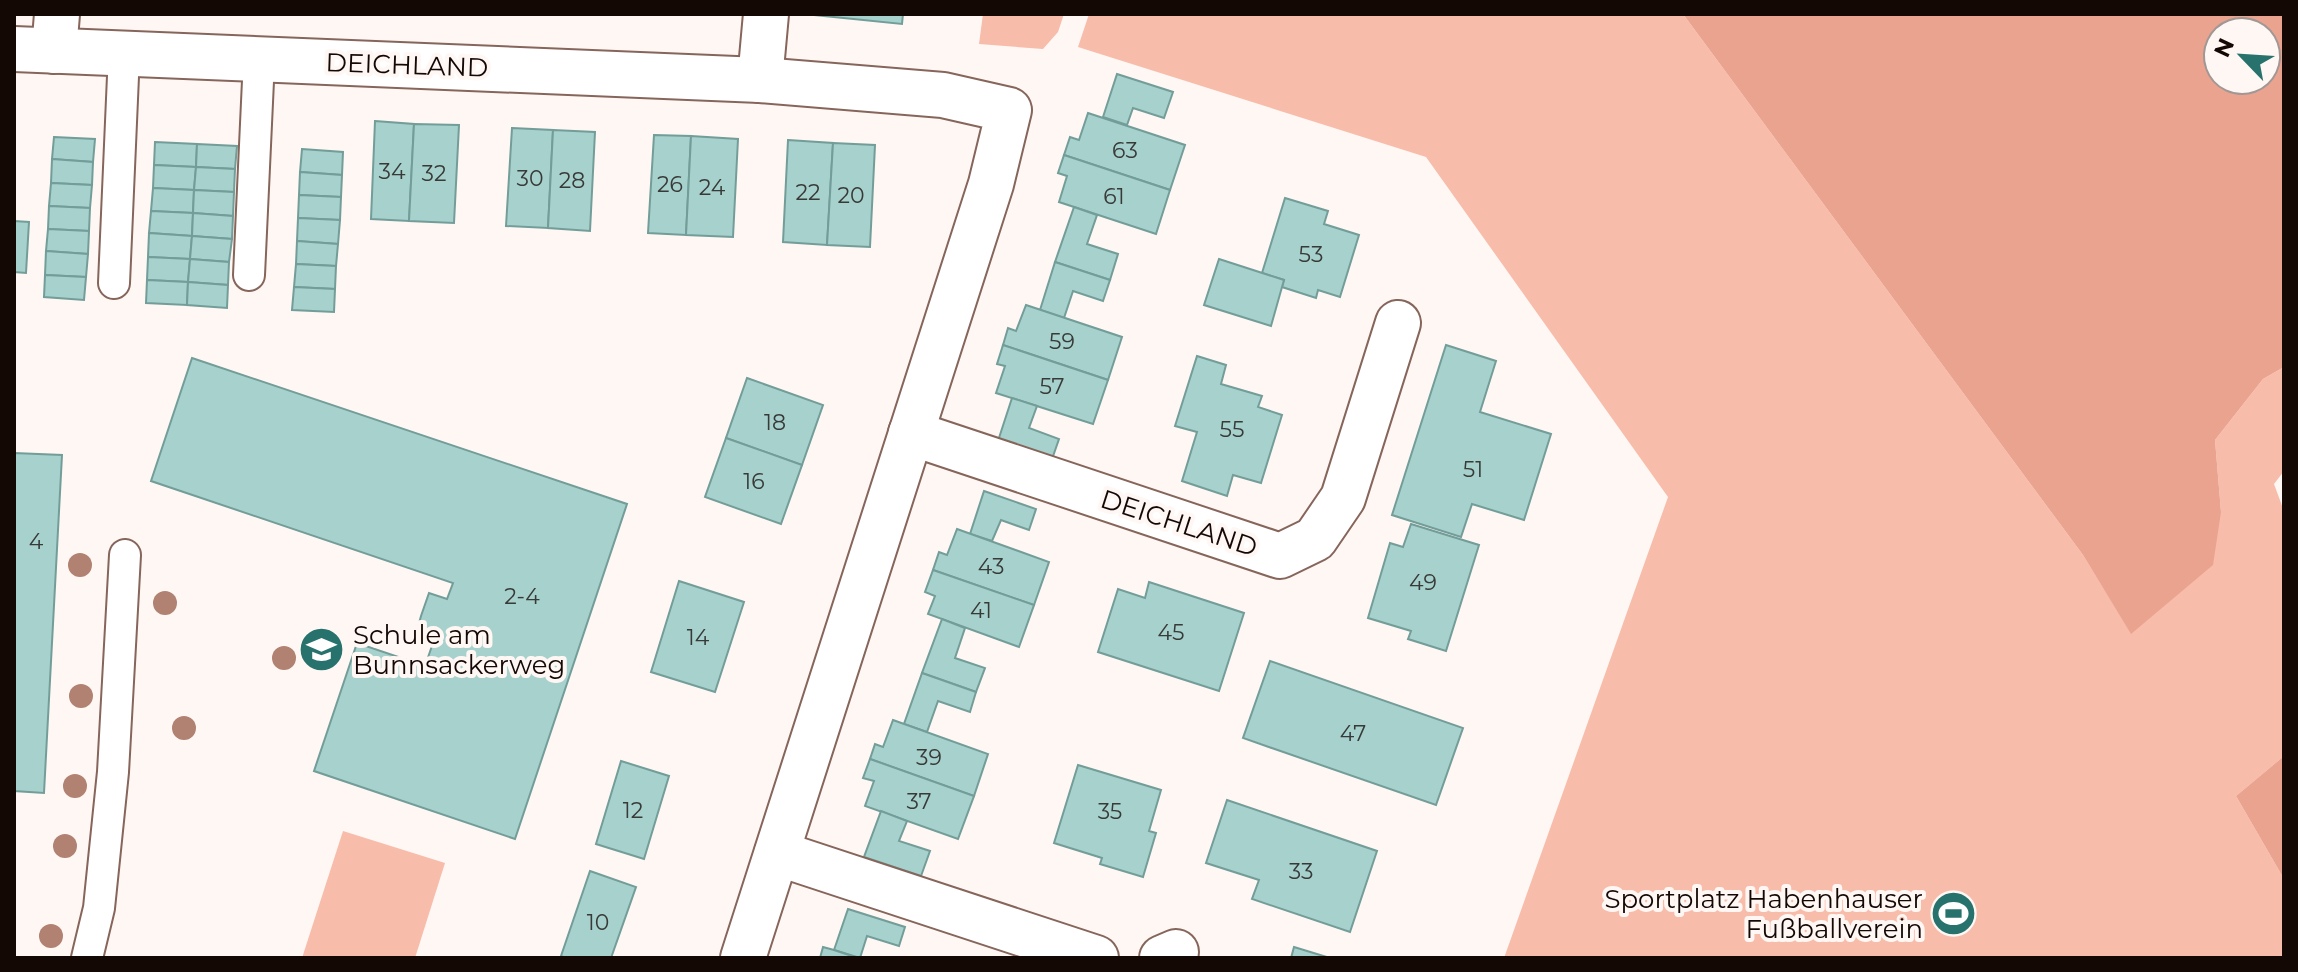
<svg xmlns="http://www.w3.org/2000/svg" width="2298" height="972" viewBox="0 0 2298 972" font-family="Montserrat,sans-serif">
	<rect width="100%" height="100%" fill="#fff7f4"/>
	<g fill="#f8bcaa">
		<path d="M983,14h81l-6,18 -15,17 -64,-5z"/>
		<path d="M1089,14h594l400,541 48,78 90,-121 -6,-72 48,-61 21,-12v104l-10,13 10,27v245l-48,40 48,83v79h-780l164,-461 -242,-340 -348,-110z"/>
		<path d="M343,831l102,32 -30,95h-113z"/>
	</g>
	<g fill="#eaa38f" fill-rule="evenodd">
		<path d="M1683,14h601v353l-21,12 -48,61 6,72 -8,53 -82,69 -48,-79zM2218,32h48v48h-48z"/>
		<path d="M2284,756v123l-48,-83z"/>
	</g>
	<g fill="#a6d1cd" stroke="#739d99" stroke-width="2">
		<path d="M804,14h99l-1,10z"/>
		<path d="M1117,74l56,18 -9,26 -31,-10 -6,17 -24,-8z"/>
		<path d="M1088,113l97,32 -15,45 -106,-35 6,-18 9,3z"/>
		<path d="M375,121l39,3 -5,97 -38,-2z"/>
		<path d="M414,124l45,1 -5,98 -45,-2z"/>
		<path d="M512,128l41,2 -5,98 -42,-2z"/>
		<path d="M553,130l42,2 -5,99 -42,-3z"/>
		<path d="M654,135l37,1 -5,99 -38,-2z"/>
		<path d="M691,136l47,3 -5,98 -47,-2z"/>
		<path d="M54,137l41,2 -2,23 -41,-3z"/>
		<path d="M788,140l45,3 -6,102 -44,-3z"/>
		<path d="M155,142l42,2 -1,23 -42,-2z"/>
		<path d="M833,143l42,2 -5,102 -43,-2z"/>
		<path d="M197,144l40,2 -2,23 -39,-2z"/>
		<path d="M302,149l41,3 -1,23 -42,-3z"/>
		<path d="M1064,155l106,35 -14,44 -97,-32 8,-26 -9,-3z"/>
		<path d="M52,159l41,3 -1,23 -41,-2z"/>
		<path d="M154,165l42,2 -2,23 -41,-2z"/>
		<path d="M196,167l39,2 -1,23 -40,-2z"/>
		<path d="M300,172l42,3 -1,22 -42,-2z"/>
		<path d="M51,183l41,2 -2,23 -41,-2z"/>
		<path d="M153,188l41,2 -1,23 -42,-2z"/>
		<path d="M194,190l40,2 -1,24 -40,-3z"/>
		<path d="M299,195l42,2 -1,23 -42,-2z"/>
		<path d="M1285,198l43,13 -4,13 35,11 -19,62 -22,-7 -2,8 -34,-11 2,-7 -22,-7z"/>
		<path d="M49,206l41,2 -1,23 -41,-2z"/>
		<path d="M1074,207l23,8 -10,29 31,10 -8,26 -55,-18z"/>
		<path d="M151,211l42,2 -1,23 -43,-3z"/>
		<path d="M193,213l40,3 -1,23 -40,-3z"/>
		<path d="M298,218l42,2 -2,24 -41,-3z"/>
		<path d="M14,221l15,1 -3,51 -12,-1z"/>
		<path d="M48,229l41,2 -1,23 -42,-3z"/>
		<path d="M149,233l43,3 -2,23 -42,-2z"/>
		<path d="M192,236l40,3 -3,23 -39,-3z"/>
		<path d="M297,241l41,3 -2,22 -40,-2z"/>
		<path d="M46,251l42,3 -2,23 -41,-2z"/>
		<path d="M148,257l42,2 -2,23 -41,-2z"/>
		<path d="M190,259l39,3 -1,23 -40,-3z"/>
		<path d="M1219,259l65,21 -13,46 -67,-21z"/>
		<path d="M1055,262l55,18 -7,21 -30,-10 -9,27 -24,-8z"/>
		<path d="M296,264l40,2 -1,23 -41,-2z"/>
		<path d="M45,275l41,2 -2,23 -40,-3z"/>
		<path d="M147,280l41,2 -1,23 -41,-2z"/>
		<path d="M188,282l40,3 -1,23 -40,-3z"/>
		<path d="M294,287l41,2 -1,23 -42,-2z"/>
		<path d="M1026,305l96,32 -14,43 -105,-35 5,-17 8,3z"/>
		<path d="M1003,345l105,35 -15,44 -97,-31 9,-27 -8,-2z"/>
		<path d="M1446,345l50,16 -16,51 71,22 -27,86 -52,-16 -11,33 -69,-22z"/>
		<path d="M1197,356l29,9 -5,19 41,12 -4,11 24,8 -21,68 -28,-8 -6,21 -45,-15 15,-49 -22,-6z"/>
		<path d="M192,358l435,146 -112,335 -201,-68 43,-128 68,23 9,-26 -18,-6 5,-18 8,-23 18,6 6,-16 -302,-102z"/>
		<path d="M747,378l76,27 -21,60 -76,-27z"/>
		<path d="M1012,398l25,8 -8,22 30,11 -8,23 -54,-18z"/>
		<path d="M726,438l76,27 -21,59 -76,-27z"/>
		<path d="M14,453l48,2 -18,338 -30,-2z"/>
		<path d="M984,491l52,18 -7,21 -28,-10 -9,21 -22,-7z"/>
		<path d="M1411,524l68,21 -33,106 -38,-12 3,-8 -43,-13 22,-75 13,4z"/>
		<path d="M957,529l92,33 -15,43 -101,-35 6,-18 8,3z"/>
		<path d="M933,570l101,35 -15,42 -91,-33 7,-18 -10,-4z"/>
		<path d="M679,581l65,21 -29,90 -64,-20z"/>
		<path d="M1149,582l95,31 -25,78 -121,-39 20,-63 27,9z"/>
		<path d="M942,619l23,9 -10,30 30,10 -9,24 -54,-19z"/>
		<path d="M1270,661l193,67 -27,77 -193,-67z"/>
		<path d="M922,673l54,19 -6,20 -32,-11 -11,31 -23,-8z"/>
		<path d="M893,720l95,34 -14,42 -104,-37 5,-15 8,3z"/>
		<path d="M870,759l104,37 -16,43 -93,-33 9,-25 -11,-3z"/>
		<path d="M621,761l48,15 -25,83 -48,-15z"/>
		<path d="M1078,765l83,25 -12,41 7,2 -13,44 -43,-13 2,-6 -48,-15z"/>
		<path d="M1227,800l150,51 -27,81 -98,-33 7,-19 -53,-17z"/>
		<path d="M881,811l26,10 -8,20 31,10 -9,25 -57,-19z"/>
		<path d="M590,871l46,16 -25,71h-46l-4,-2z"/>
		<path d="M848,909l57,18 -6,19 -32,-10 -7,22 -26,-8z"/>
		<path d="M823,947l11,3 24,8h-38z"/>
		<path d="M1294,947l36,11h-39z"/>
	</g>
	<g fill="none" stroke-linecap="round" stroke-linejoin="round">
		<defs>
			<g id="service">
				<path d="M249,275l10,-216"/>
				<path d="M114,283l10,-230"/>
				<path d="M87,958l12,-50 14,-136 12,-217"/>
			</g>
			<g id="minor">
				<path d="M14,49l746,31 183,15 66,15 -18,74 -248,774"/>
				<path d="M54,51l3,-37"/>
				<path d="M760,80l6,-66"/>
				<path d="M911,433l369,123 35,-17 28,-41 55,-175"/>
				<path d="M777,853l319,105"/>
				<path d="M1162,958l14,-6"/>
			</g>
		</defs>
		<use href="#service" stroke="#86655b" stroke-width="34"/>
		<use href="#minor" stroke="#86655b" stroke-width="48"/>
		<use href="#service" stroke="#fff" stroke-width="30"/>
		<use href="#minor" stroke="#fff" stroke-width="44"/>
	</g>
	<g fill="#b18171">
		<circle cx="80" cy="565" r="12"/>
		<circle cx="165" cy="603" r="12"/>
		<circle cx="284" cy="658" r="12"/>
		<circle cx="81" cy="696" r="12"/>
		<circle cx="184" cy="728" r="12"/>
		<circle cx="75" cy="786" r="12"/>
		<circle cx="65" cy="846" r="12"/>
		<circle cx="51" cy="936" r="12"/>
	</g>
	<defs>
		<symbol id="school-disc" viewBox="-11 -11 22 22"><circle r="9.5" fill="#28726d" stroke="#fff7f4"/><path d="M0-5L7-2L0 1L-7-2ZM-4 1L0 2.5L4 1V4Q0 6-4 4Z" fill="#fff"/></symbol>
		<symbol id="stadium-disc" viewBox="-11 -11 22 22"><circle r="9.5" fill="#28726d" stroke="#fff7f4"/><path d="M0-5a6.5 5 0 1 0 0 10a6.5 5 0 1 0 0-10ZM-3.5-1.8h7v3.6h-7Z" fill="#fff"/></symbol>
	</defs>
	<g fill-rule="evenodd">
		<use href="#school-disc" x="296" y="624" width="51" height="51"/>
		<use href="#stadium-disc" x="1928" y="888" width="51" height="51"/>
	</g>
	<g text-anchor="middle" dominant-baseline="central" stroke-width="8" stroke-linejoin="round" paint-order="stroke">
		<g font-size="22" fill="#383a37">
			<text x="1125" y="150">63</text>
			<text x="392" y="171">34</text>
			<text x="434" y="173">32</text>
			<text x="530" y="178">30</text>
			<text x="572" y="180">28</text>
			<text x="670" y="184">26</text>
			<text x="712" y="187">24</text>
			<text x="808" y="192">22</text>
			<text x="851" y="195">20</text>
			<text x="1114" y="196">61</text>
			<text x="1311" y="254">53</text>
			<text x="1062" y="341">59</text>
			<text x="1052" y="386">57</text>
			<text x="775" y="422">18</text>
			<text x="1232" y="429">55</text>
			<text x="1473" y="469">51</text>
			<text x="754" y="481">16</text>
			<text x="36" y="541">4</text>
			<text x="991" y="566">43</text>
			<text x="1423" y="582">49</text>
			<text x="522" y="596">2-4</text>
			<text x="981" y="610">41</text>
			<text x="1171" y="632">45</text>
			<text x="698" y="637">14</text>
			<text x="1353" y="733">47</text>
			<text x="929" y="757">39</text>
			<text x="919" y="801">37</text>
			<text x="633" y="810">12</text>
			<text x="1110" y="811">35</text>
			<text x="1301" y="871">33</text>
			<text x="598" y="922">10</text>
		</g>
		<g font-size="26" fill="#140805" stroke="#fff7f4">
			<text transform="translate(407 65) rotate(2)">DEICHLAND</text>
			<text transform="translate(1179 523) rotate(18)">DEICHLAND</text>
		</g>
		<g font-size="26" fill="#140805" stroke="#fff7f4" text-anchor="start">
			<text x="353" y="635">Schule am<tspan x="353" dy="30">Bunnsackerweg</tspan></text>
			<text x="1923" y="899" text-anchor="end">Sportplatz Habenhauser<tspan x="1923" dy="30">Fußballverein</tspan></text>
		</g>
	</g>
	<rect width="2298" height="972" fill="none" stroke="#140805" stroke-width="32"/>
	<g transform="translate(2242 56) rotate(295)"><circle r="38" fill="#fff7f4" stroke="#a19794" stroke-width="2"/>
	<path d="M0-6L14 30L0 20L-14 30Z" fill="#28726d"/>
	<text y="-12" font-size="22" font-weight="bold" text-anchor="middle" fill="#140805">N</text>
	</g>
</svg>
